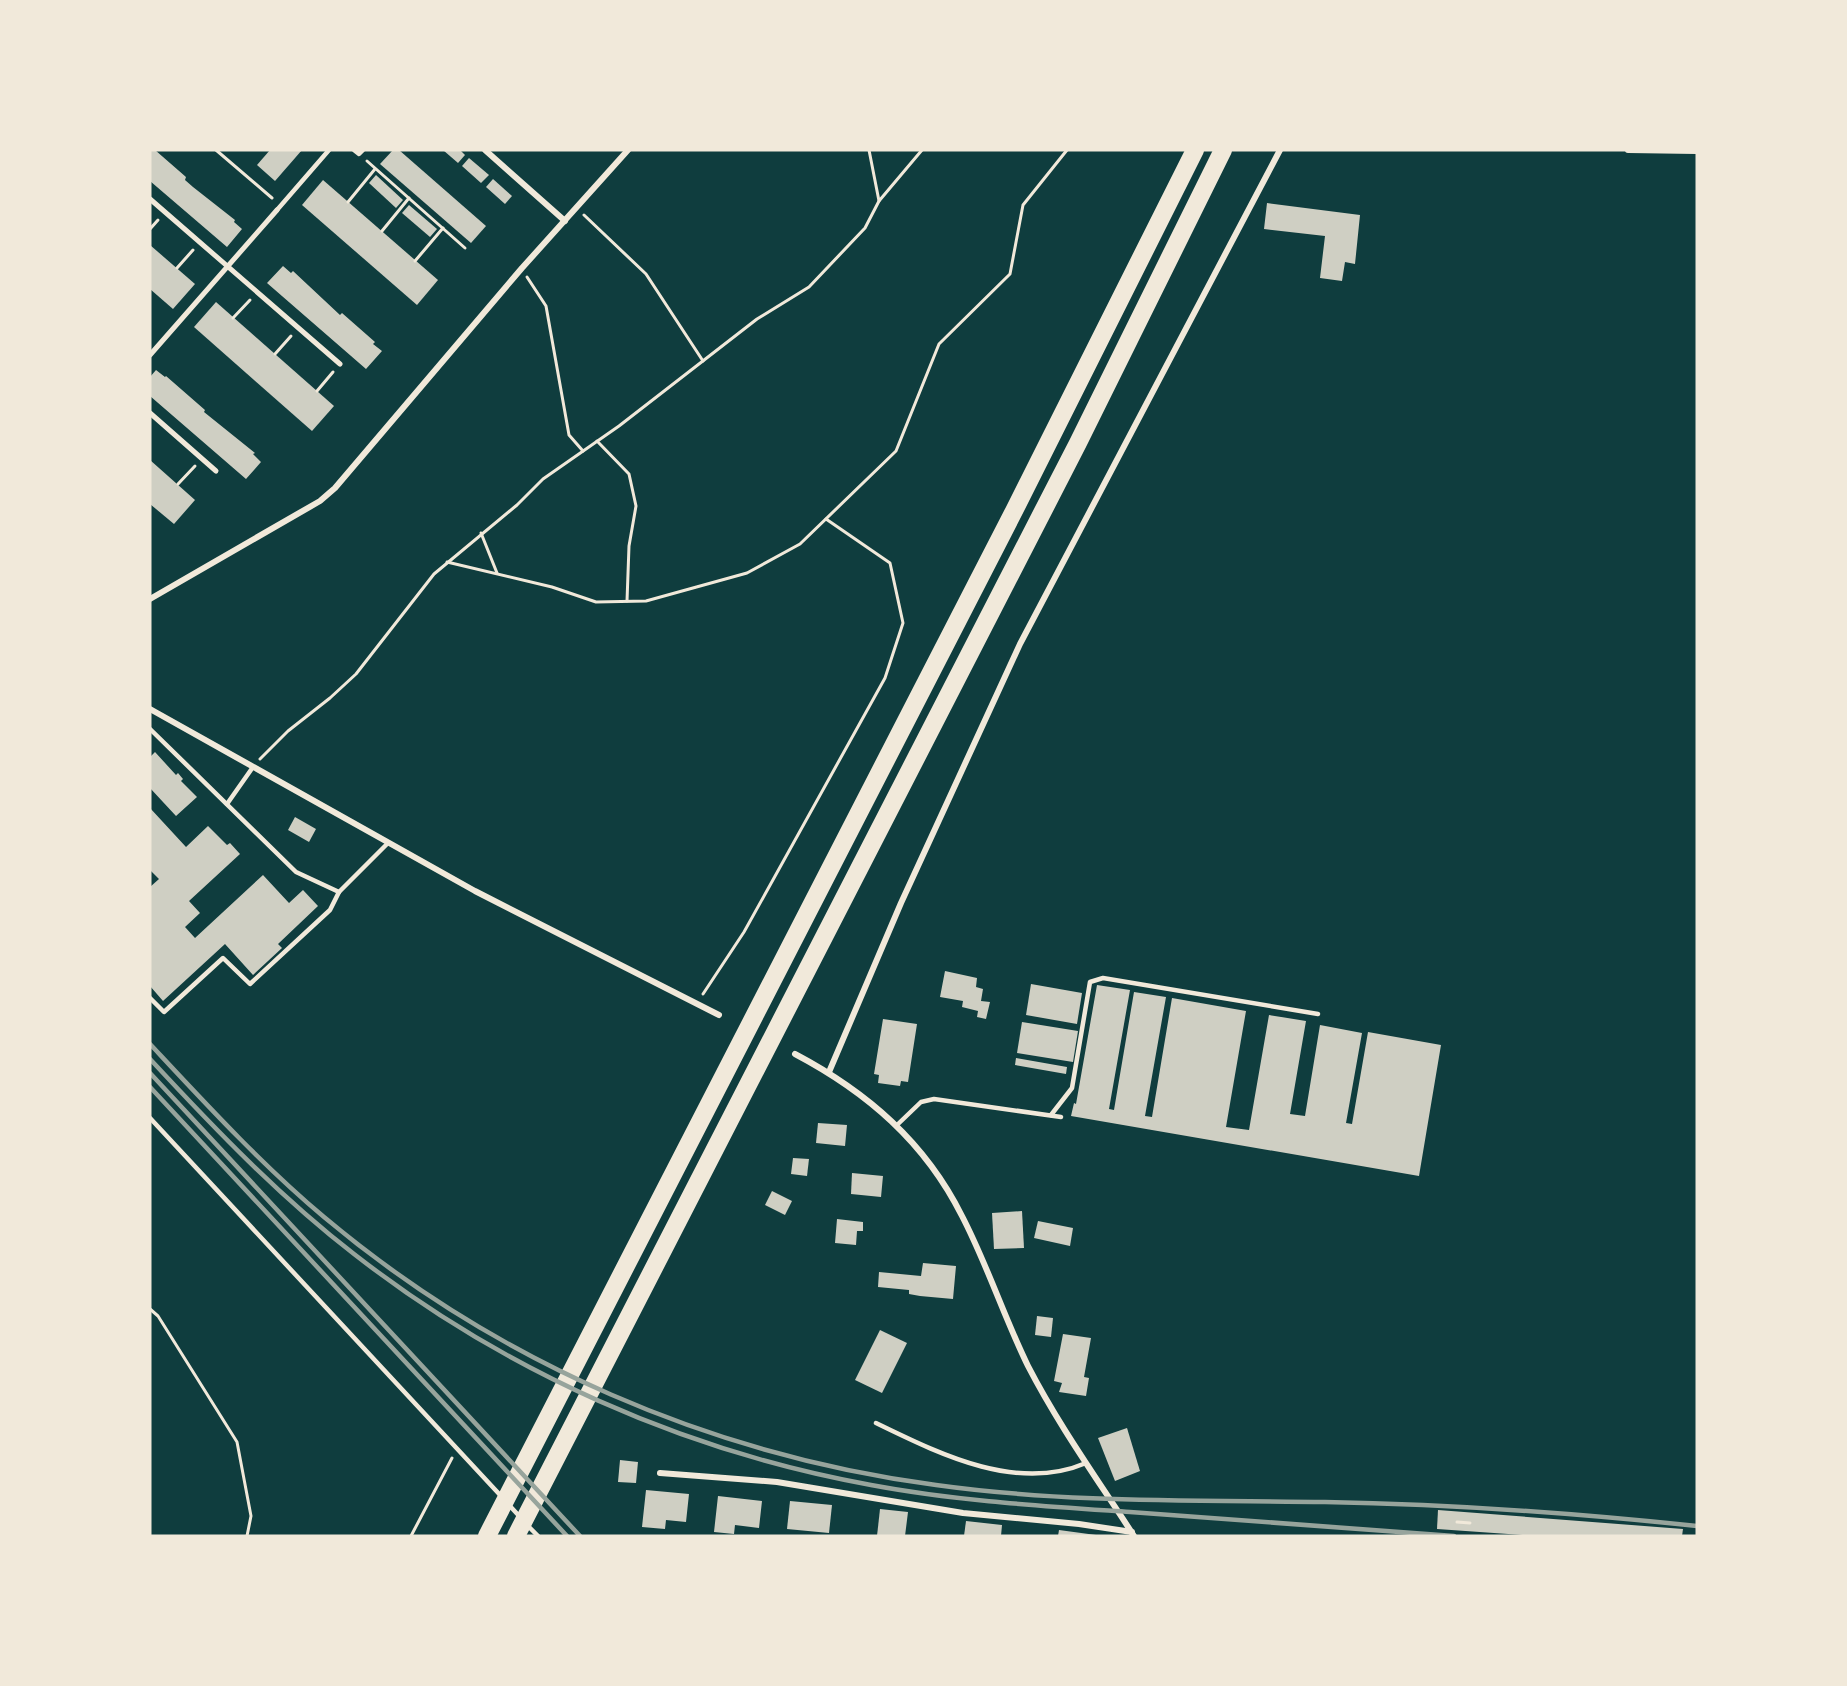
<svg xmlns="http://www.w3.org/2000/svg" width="1847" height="1686" viewBox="0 0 1847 1686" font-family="Helvetica,sans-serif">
	<rect width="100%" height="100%" fill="#0f3d3e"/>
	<g fill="#cfcfc3">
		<path d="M150,150h5l31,27 -1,3 8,7 42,33 -1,2 8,7 -15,18 -77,-66z"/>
		<path d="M270,150h32l-27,31 -18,-16z"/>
		<path d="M393,150h6l87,76 -15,17 -91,-79z"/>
		<path d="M443,150h17l5,5 -7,8z"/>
		<path d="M469,158l20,17 -8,8 -19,-17z"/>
		<path d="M376,175l27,25 -7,8 -27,-25z"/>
		<path d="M493,179l19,17 -7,8 -19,-17z"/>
		<path d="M323,180l115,100 -21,25 -115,-100z"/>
		<path d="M1267,203l93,12 -5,49 -10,-2 -3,19 -22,-3 5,-42 -61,-7z"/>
		<path d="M409,205l28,24 -7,8 -28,-24z"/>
		<path d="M150,245l45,39 -22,25 -23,-20z"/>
		<path d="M283,266l8,7 2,-2 47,44 2,-2 33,29 -2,2 9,7 -16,18 -99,-86z"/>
		<path d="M216,302l118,104 -22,25 -118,-104z"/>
		<path d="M156,370l9,7 1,-1 39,34 -1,2 51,41 -2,1 8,8 -15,17 -96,-83v-19z"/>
		<path d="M150,460l45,40 -21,24 -24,-20z"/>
		<path d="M155,752l21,23 2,-2 5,6 -2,2 16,16 -21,19 -26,-28v-31z"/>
		<path d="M150,808l36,39 22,-21 19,19 3,-2 10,11 -51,47 11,12 -15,14 10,11 68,-63 26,28 14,-13 15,16 -40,38 4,4 -29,27 -28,-31 -62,57 -13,-15v-99l9,-8 -9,-9z"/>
		<path d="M295,817l21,12 -7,13 -21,-12z"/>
		<path d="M945,971l32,7 -1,9 7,2 -2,12 9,1 -4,17 -9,-2 1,-6 -16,-4 1,-6 -23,-4z"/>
		<path d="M1031,984l51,9 -5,31 -51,-9z"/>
		<path d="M1097,985l33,5 -21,119 5,1 20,-118 32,5 -21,119 7,1 20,-119 74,13 -20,116 23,3 20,-115 37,6 -16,93 15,2 15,-91 42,8 -16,90 6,1 16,-92 73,13 -22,131 -348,-60 3,-13 2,1z"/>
		<path d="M883,1019l34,5 -9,58 -7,-1 -1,5 -22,-3 1,-8 -5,-1z"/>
		<path d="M1022,1022l56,9 -5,31 -56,-9z"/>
		<path d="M1016,1058l51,9 -1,7 -51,-9z"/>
		<path d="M818,1123l29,2 -2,21 -29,-3z"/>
		<path d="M793,1158l16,1 -2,17 -16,-2z"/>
		<path d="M852,1173l31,3 -2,21 -30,-3z"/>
		<path d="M772,1191l20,10 -7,14 -20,-10z"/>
		<path d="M1022,1211l2,37 -30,1 -2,-36z"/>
		<path d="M837,1219l26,3v9h-6l-1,14 -21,-2z"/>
		<path d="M1038,1221l35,7 -3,18 -36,-8z"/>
		<path d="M923,1263l33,3 -3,33 -33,-3 -11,-2v-4l-31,-3 1,-15 42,4z"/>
		<path d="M1037,1316l16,2 -2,19 -16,-2z"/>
		<path d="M880,1330l27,13 -25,50 -27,-13z"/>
		<path d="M1063,1334l28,4 -7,39 5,1 -3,18 -27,-4 3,-9 -8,-2z"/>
		<path d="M1127,1428l13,43 -25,10 -17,-43z"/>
		<path d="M620,1460l18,2 -2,21 -18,-1z"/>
		<path d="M646,1490l43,4 -3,28 -20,-2 -1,9 -23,-2z"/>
		<path d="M718,1496l44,5 -3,27 -24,-3 -1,9 -20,-2z"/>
		<path d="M790,1501l42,4 -3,28 -42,-4z"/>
		<path d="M880,1509l28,3 -3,24h-28z"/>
		<path d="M1438,1510l245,19 -1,7h-144l-101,-7z"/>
		<path d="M966,1521l36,4 -1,11h-37z"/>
		<path d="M1059,1530l37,5v1h-38z"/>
	</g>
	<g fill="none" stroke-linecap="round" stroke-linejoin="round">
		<g stroke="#f1e9da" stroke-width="3">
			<path d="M216,150l56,48"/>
			<path d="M869,150l10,51"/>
			<path d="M367,161l98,87"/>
			<path d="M348,202l27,-33"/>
			<path d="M584,215l62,59 57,87"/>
			<path d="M150,229l8,-9"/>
			<path d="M382,231l27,-33"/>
			<path d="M415,261l28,-33"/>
			<path d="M177,268l16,-18"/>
			<path d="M527,277l19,29 23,129 14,16"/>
			<path d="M233,318l17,-18"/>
			<path d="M275,354l16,-18"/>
			<path d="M317,391l16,-19"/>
			<path d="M597,441l32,33 7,32 -7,40 -2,55"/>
			<path d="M178,484l17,-18"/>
			<path d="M481,533l16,40"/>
			<path d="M447,562l105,25 44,15 50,-1 101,-28 53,-29 96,-93 43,-107 71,-70 13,-69 44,-55"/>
			<path d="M260,759l28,-28 42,-33 26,-24 78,-100 83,-69 26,-26 76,-53 138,-107 52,-32 56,-59 14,-27 43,-51"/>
			<path d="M703,994l41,-62 141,-254 18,-55 -13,-60 -64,-44"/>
			<path d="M150,1309l8,7 79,126 14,74 -4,20"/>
			<path d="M1457,1522l13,1"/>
			<path d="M411,1536l41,-78"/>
		</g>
		<g stroke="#f1e9da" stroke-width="4.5">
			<path d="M354,150l5,4 4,-4"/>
			<path d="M277,210l52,-60"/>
			<path d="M150,729l146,143 43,20"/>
			<path d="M227,804l26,-37"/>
			<path d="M150,998l14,14 59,-54 27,26 80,-74 9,-18 49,-49"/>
			<path d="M1051,1115l21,-27 18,-106 13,-4 215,36"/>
			<path d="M150,1118l351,378"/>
			<path d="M897,1125l24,-23 13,-3 127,18"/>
			<path d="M876,1423c62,30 140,70 210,40"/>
			<path d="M509,1505l12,13"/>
			<path d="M527,1525l11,11"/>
		</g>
		<g stroke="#f1e9da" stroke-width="5">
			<path d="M150,199l190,165"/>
			<path d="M150,355l127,-145"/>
			<path d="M150,413l66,58"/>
		</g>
		<g stroke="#f1e9da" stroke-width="6">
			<path d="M485,150l80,71"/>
			<path d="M1628,150l69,1"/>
			<path d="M150,599l170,-98 15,-13 187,-220 106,-118"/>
			<path d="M150,709l325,182 244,124"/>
			<path d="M795,1054c72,38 130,88 167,162 25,48 42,101 66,150 31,60 70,114 106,170"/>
			<path d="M829,1072l72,-169 119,-259 260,-494"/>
			<path d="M660,1473l117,9 186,31 116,11 53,8"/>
		</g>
		<g stroke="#f1e9da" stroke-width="18">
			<path d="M487,1536l527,-1025 181,-361"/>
			<path d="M516,1536l562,-1093 145,-293"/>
		</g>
		<g stroke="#97a49c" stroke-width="4.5">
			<path d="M150,1044c56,60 111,120 174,173 174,146 387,238 612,268 129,18 259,15 389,17 124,2 248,11 372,24"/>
			<path d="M150,1059c64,69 129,137 204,195 150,117 329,197 517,231 85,16 172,21 259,27 108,8 216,16 324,24"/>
			<path d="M150,1073l430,463"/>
			<path d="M150,1087l417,449"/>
		</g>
	</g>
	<rect width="1847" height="1686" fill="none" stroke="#f1e9da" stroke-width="303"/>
</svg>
